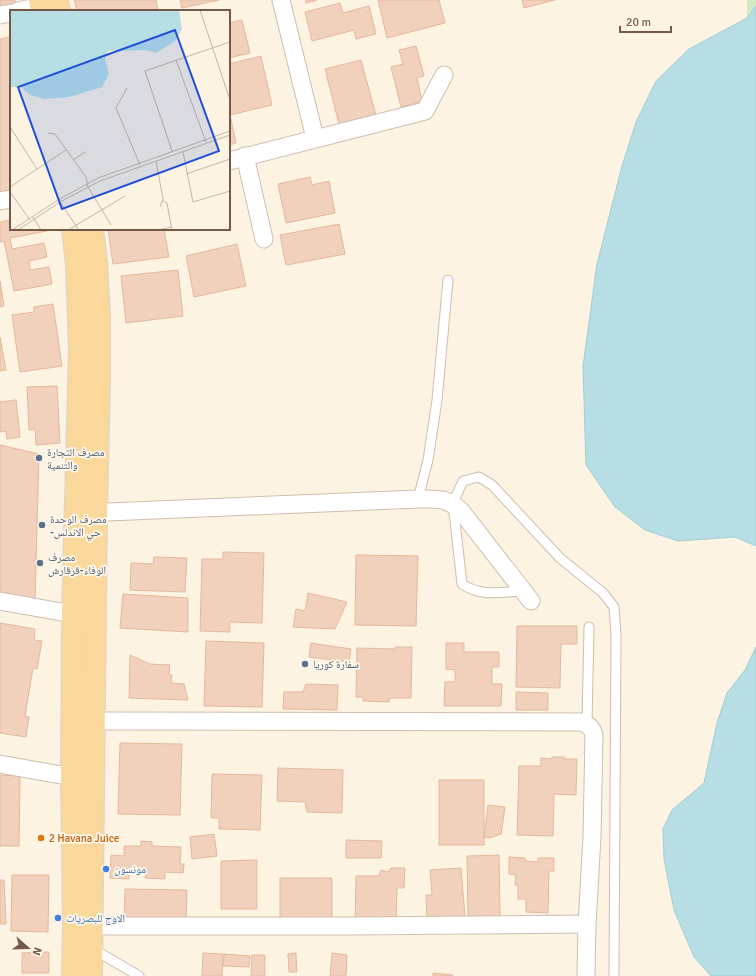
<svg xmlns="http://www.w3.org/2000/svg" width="756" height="976" viewBox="0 0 756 976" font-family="Signika,'Noto Naskh Arabic',sans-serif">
	<rect width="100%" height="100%" fill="#fcf3e3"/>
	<path fill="#d2e9c2" d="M747,0h9v6l-9,12z"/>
	<g fill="#b8dee5" stroke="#9eced7">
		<path d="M756,6v540l-21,-9 -57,4 -33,-11 -30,-23 -29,-42 -3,-99 14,-102 25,-98 14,-44 20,-41 33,-32 58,-31z"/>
		<path d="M756,647v329h-45l-17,-19 -20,-47 -10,-51 -1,-30 9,-19 32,-27 13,-60 10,-30 18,-23z"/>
	</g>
	<g fill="#f1d1bb" stroke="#e4b89c">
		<path d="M0,0h15l1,6 -16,4z"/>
		<path d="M74,0h82l2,11h-81z"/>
		<path d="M180,0h39l-37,8z"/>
		<path d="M306,0h11l-11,3z"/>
		<path d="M378,0h61l6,23 -58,15z"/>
		<path d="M522,0h33l-31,8z"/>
		<path d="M340,3l3,10 26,-7 7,28 -20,5 -2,-9 -42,11 -7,-29z"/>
		<path d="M242,20l8,33 -21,5v-35z"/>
		<path d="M11,37v156l-11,2v-156z"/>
		<path d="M416,46l8,30 -7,2 5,23 -21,6 -10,-40 12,-3 -4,-14z"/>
		<path d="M261,56l11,49 -42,10 6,28 -7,2v-81z"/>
		<path d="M361,60l16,59 -37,9 -15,-59z"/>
		<path d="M310,177l2,8 17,-4 6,32 -49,10 -8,-39z"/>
		<path d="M11,220v9h36v2l-37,7 2,11 32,-6 3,14 -18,4 1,9 19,-3 3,17 -38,7 -10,-50 -4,1v-20z"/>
		<path d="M339,224l6,30 -59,11 -6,-30z"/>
		<path d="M108,229h56l5,28 -56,7z"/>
		<path d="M237,244l9,42 -52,11 -8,-41z"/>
		<path d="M178,270l5,46 -57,7 -5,-47z"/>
		<path d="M0,281l4,25 -4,1z"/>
		<path d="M53,304l9,62 -42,6 -8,-57 22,-3v-5z"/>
		<path d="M0,337l6,33 -6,1z"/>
		<path d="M57,386l3,57 -24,2 -1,-16 -6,1 -2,-43z"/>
		<path d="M16,400l4,37 -13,2 -1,-8 -6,1v-30z"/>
		<path d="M0,445l39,9 -4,148 -35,-7z"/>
		<path d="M223,552l41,1 -2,70 -32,-1v10l-30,-1 2,-72h21z"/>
		<path d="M356,555l62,1 -2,70 -61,-1z"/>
		<path d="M154,557l33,1 -2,34 -55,-2 1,-27 22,1z"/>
		<path d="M308,593l39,9 -12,27 -42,-2 3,-18 9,2z"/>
		<path d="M123,594l65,4v34l-68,-4z"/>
		<path d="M0,623l35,6 -1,11 8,1 -5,28 -4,-1 -8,48 4,1 -3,20 -26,-4z"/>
		<path d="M517,626h60v18h-16l-1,44 -44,-1z"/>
		<path d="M206,641l58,2 -2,64 -58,-1z"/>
		<path d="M311,643l40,6 -2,13 -40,-5z"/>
		<path d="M446,643h18v9h35v15h-7v17h10l-1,22h-57l1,-24h10v-12l-9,-1z"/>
		<path d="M395,647h17l-1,51h-21l-1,4 -26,-1v-4h-7l1,-49 38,1z"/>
		<path d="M130,655l20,9 20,1 -1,10h3l-1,8 13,1 4,16 -59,-2z"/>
		<path d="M306,684l32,1 -1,25 -54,-1 1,-17h19z"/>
		<path d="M516,692l32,1v17h-32z"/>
		<path d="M120,743l62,1 -2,71 -62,-1z"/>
		<path d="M552,757h12v2h13l-1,36 -22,-1 -1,42 -36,-1 2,-69h22v-8l11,1z"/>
		<path d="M278,768l65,2 -1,43 -35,-1 -2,-10 -28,-1z"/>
		<path d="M212,774l50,1 -2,55 -41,-1v-11h-8z"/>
		<path d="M0,775l20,1 -1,70h-19z"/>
		<rect x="439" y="780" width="45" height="65"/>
		<path d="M488,805l17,2 -4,27 -11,4 -6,-1z"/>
		<path d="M214,834l3,22 -25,3 -2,-22z"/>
		<path d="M346,840l36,1 -1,17h-35z"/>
		<path d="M141,841l11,1v4l29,1 -1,17h4l-1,9 -18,-1v7l-20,-1 1,-7 -17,-1v9l-19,-1 1,-23 13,1v-10h17z"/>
		<path d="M499,855l1,62 -32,1 -1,-62z"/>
		<path d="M509,857l16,1v3l13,1v-4h16v13h-5l-1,42 -22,-1v-13h-8v-14h-3l1,-10 -7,-1z"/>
		<path d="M257,860v49h-36v-48z"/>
		<path d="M391,868h14l-1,20h-7l-1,35h-41l1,-47h23l2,-6 7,2z"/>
		<path d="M461,868l4,49 -38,3 -1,-25h6l-2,-25z"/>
		<path d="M12,875h37l-1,57 -37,-1z"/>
		<path d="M280,878h52v41l-52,1z"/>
		<path d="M0,880h4l2,44h-6z"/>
		<path d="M125,889l62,1 -1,34 -62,-1z"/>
		<path d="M49,952v21h-27v-20z"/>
		<path d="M203,953l20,1 -1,22h-20z"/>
		<path d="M296,953l1,19h-8l-1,-18z"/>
		<path d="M332,953l15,2 -1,21h-16z"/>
		<path d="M224,954l26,2 -1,11 -26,-1z"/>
		<path d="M252,955h13v21h-14z"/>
		<path d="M433,973l20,2v1h-20z"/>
	</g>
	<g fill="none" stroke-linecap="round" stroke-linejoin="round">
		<defs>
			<g id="service">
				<path d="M418,499l10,-39 9,-60 11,-120"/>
				<path d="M523,591c-22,1 -42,6 -61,-7l-9,-81 10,-22 16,-4 13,8 68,73 43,35 11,14 2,28 -2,341"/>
				<path d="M587,724l2,-97"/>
				<path d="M93,949l46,27"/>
			</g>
			<g id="minor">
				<path d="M281,0l34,138"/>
				<path d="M18,11l23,-5"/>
				<path d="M0,15l11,-2"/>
				<path d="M245,156l19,83"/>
				<path d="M229,161l196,-50 19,-36"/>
				<path d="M0,201l11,-2"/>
				<path d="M84,513l334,-14c19,0 28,-2 43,12l70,90"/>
				<path d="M0,601l73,13"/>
				<path d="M93,721l489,1c7,3 10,6 12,13l-2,102 -5,87 -1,52"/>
				<path d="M0,764l72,13"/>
				<path d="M79,926h268l240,-2"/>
			</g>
			<g id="primary">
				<path d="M40,0l2,11"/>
				<path d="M57,0l2,11"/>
				<path d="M73,229l4,36 3,83 -7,266 -1,163 2,149 -1,50"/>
				<path d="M91,976l5,-464 3,-134v-63l-3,-54 -4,-32"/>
			</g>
		</defs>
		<use href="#service" stroke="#cfbdad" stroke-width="11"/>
		<use href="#minor" stroke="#cfbdad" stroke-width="19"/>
		<use href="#primary" stroke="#dbd4d0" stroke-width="24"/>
		<use href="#service" stroke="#fff" stroke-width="9"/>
		<use href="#minor" stroke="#fff" stroke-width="17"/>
		<use href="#primary" stroke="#fad89c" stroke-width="22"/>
	</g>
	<g fill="#5c6f8a" stroke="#fff7e9" stroke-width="1.5">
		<circle cx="39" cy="458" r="4"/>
		<circle cx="42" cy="525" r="4"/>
		<circle cx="40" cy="563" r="4"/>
		<circle cx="305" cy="664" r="4"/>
	</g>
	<circle fill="#e8710a" stroke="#fff7e9" stroke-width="1.5" cx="41" cy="838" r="4"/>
	<g fill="#3f7fe0" stroke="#fff7e9" stroke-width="1.5">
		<circle cx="106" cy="869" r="4"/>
		<circle cx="58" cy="918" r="4"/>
	</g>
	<g text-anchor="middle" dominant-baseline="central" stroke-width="3.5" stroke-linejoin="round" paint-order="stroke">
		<g font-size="11" fill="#4e5e75" stroke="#fff7e9" text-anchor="start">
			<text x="47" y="452">مصرف التجارة<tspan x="47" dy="13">والتنمية</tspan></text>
			<text x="50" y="519">مصرف الوحدة<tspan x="50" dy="13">-حي الاندلس</tspan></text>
			<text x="48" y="557">مصرف<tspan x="48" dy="13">الوفاء-قرقارش</tspan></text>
			<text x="313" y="664">سفارة كوريا</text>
		</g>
		<g font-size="11" fill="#c56008" stroke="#fff7e9" text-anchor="start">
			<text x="49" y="838">2 Havana Juice</text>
		</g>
		<g font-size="11" fill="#366cbe" stroke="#fff7e9" text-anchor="start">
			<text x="114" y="869">مونسون</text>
			<text x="66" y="918">الاوج للبصريات</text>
		</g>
	</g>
	<g transform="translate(10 10)">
		<rect width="220" height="220" fill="#fcf3e3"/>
		<path d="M0,0h169l3,19 -7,12 -19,12 -9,-3 -39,1 -3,8 4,15 -7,13 -33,10 -25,2 -14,-4 -9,-8h-11z" fill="#b8dee5"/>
		<path fill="none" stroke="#c6b5a5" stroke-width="1" d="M190,0l30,90M166,50l30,82M117,78l-11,20 24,57M0,117l27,42M38,123l7,1 31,43 2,10 23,38M162,141l-27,-80 85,-29M173,142l10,50 37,-11M63,150l12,-8M146,151l7,38 -3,8M176,164l44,-15M0,177l56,-37M0,182l20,28M153,191l4,2 5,27M50,192l19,28M23,207l8,13M2,220l46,-30 40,-22 132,-47M8,220l42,-28 40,-21 130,-46M58,220l57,-34M148,220l13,-3"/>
		<path fill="#1d4ed8" fill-opacity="0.15" stroke="#1d4ed8" stroke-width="2" d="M165,20l44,121 -157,58 -44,-122z"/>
		<rect width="220" height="220" fill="none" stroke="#745949" stroke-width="2"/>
	</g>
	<g transform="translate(28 948) rotate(110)" stroke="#fff7e9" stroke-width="3" paint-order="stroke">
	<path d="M0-3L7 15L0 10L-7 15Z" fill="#745949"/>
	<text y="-6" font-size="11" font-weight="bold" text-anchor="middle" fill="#745949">N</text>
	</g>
	<path d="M620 26v6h51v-6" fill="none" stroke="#745949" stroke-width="2"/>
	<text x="626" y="26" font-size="12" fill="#745949" stroke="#fff7e9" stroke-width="3" paint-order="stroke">20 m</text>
</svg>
